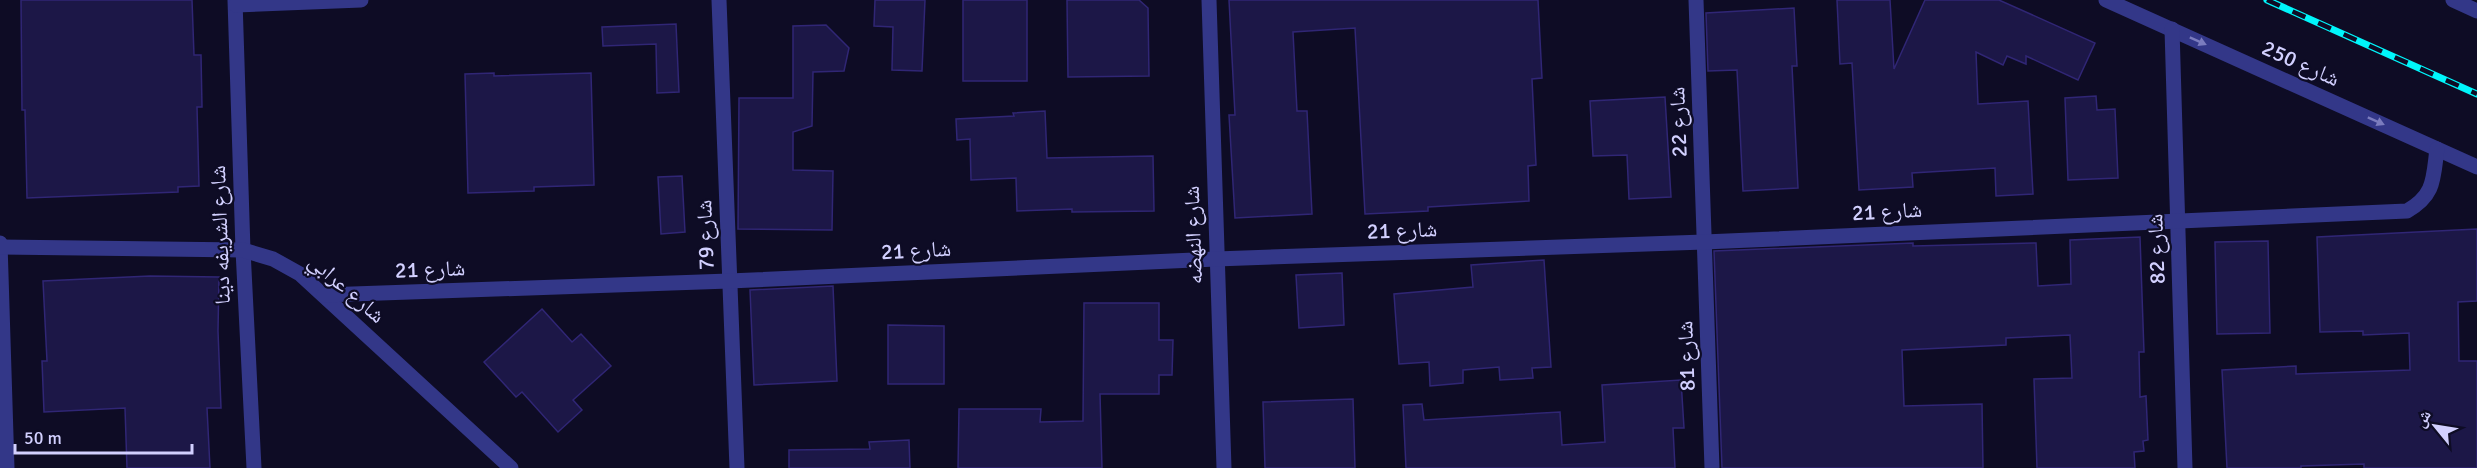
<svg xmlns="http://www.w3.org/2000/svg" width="2477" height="468" viewBox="0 0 2477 468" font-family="Signika,'Noto Naskh Arabic',sans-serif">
	<rect width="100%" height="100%" fill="#0e0c25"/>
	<g fill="#1c1747" stroke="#302675" stroke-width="1.5">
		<path d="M21,0h171l2,55h7l1,52h-5l2,79 -21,1v5l-151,6 -2,-88h-3z"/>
		<path d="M875,0h50l-3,71 -30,-1 1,-43 -19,-1z"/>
		<rect x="963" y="0" width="64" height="81"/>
		<path d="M1067,0h72l9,8 1,68 -81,1z"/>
		<path d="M1229,0h309l4,78 -10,1 4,86 -8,1 1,35 -101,6v4l-63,3 -10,-186 -62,4 4,79h10l5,103 -77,4 -6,-103h6z"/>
		<path d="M1837,0h53l4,69 31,-69h74l96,43 -17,37 -52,-24v8l-19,-8 -4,9 -27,-13 2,52 50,-3 5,93 -37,2 -1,-28 -83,5 1,14 -54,3 -7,-127 -12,1z"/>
		<path d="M1794,8l3,58h-5l6,122 -55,3 -6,-121 -29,1 -2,-58z"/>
		<path d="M676,24l3,68 -22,1 -1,-49 -53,2 -1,-19z"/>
		<path d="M826,25l23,23 -5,23 -31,1 -1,54 -19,6v38l40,1 -1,59 -94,-1 1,-131h54v-72z"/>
		<path d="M494,73v3l97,-3 3,112 -60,2v4l-66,2 -3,-119z"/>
		<path d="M2096,96l1,14 18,-1 3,69 -50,2 -3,-82z"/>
		<path d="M1665,97l6,100 -42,2 -2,-44 -34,1 -3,-55z"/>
		<path d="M1045,111l2,47 106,-2 1,55 -82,1v-3l-55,2 -1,-33 -45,2 -1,-41 -13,1 -1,-21 58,-3 -1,-3z"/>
		<path d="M682,176l3,56 -24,2 -3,-57z"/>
		<path d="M2477,229v72l-19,1 1,59h18v107h-113v-4l-63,2v2h-74l-5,-98 74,-4v8l114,-4 -1,-37 -46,2v-4l-43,1 -3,-95z"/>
		<path d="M2140,237l4,115h-5l1,45 6,-1 2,44 -5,1 1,10 -10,1 1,16h-98l-3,-89 38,-1 -2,-43 -64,3v7l-104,5 2,56 78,-2 1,64h-261l-8,-217 199,-8v3l123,-3 2,43 33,-2 -1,-44z"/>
		<path d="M2268,241l2,92 -53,1 -2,-92z"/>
		<path d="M1544,260l7,107 -19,1 1,10 -33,2 -1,-13 -36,3v13l-33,3 -1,-24 -30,2 -5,-70 79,-7 -2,-22z"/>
		<path d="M1342,273l2,52 -45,3 -3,-53z"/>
		<path d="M150,276l69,1 -1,54 3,77h-14l3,60h-83l-2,-60 -81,4 -2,-51h5l-4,-80z"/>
		<path d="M833,286l4,95 -83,4 -4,-95z"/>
		<path d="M1084,303h75v37h14l-1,35h-13v19h-59l2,74h-144l1,-59h82l-1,13 43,-1z"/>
		<path d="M542,309l30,33 9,-8 30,32 -38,34 9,10 -24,22 -36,-40 -6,5 -32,-35z"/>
		<path d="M888,325l56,1v58h-56z"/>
		<path d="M1681,380l3,48h-11l2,40h-269l-3,-63 19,-1 2,16 136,-8 2,33 43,-3 -3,-57z"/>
		<path d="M1353,399l2,69h-90l-2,-66z"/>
		<path d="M909,440l1,28h-121v-18l81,-1 -1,-7z"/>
	</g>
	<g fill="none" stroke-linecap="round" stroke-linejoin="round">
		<g stroke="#333788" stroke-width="15">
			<path d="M235,0l8,250 11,218"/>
			<path d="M719,0l18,468"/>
			<path d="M1209,0l15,468"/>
			<path d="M1696,0l16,468"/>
			<path d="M2106,0l371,167"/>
			<path d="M2453,0l24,11"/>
			<path d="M236,5l125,-5"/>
			<path d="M2172,29l13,439"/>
			<path d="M0,243l7,225"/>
			<path d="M0,247l243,3 30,9 27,15 211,194"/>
			<path d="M324,295l405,-14 487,-22 488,-17 703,-31c28,-16 26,-32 30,-62"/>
		</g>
		<defs>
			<path id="rail" d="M2267,0l210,94"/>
		</defs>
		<use href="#rail" stroke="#00f6fb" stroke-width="7"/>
		<use href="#rail" stroke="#0e0c25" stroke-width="4.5" stroke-dasharray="14" stroke-linecap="butt"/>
	</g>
	<defs><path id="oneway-solid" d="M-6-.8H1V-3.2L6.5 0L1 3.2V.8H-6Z" transform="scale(1.5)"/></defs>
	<g fill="#7b7cbe">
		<use href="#oneway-solid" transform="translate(2198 41) rotate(24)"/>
		<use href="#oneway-solid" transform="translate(2376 121) rotate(24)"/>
	</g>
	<g text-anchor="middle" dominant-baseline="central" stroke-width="4.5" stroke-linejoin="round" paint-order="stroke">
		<g font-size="22" fill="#d2d0ff" stroke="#0e0c25">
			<text transform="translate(2301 63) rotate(24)">شارع 250</text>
			<text transform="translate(1678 122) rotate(-92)">شارع 22</text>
			<text transform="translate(1887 211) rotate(-3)">شارع 21</text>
			<text transform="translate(1402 230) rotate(-2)">شارع 21</text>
			<text transform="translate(220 235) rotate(-92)">شارع الشريفه دينا</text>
			<text transform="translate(705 235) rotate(-92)">شارع 79</text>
			<text transform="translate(1193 235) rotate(-92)">شارع النهضه</text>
			<text transform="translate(2156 249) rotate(-92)">شارع 82</text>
			<text transform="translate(916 250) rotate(-3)">شارع 21</text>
			<text transform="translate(430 269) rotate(-2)">شارع 21</text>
			<text transform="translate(347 288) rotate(41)">شارع عرابي</text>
			<text transform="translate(1686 356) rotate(-92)">شارع 81</text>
		</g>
	</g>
	<g transform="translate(2435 426) rotate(300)" stroke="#0e0c25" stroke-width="4.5" paint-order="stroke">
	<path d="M0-4.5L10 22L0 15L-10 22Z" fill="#d2d0ff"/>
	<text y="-9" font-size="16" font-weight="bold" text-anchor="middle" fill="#d2d0ff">ش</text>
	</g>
	<path d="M15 444v9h177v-9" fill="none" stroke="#d2d0ff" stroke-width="3"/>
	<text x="24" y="444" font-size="18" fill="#d2d0ff" stroke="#0e0c25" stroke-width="4.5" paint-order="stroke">50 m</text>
</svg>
